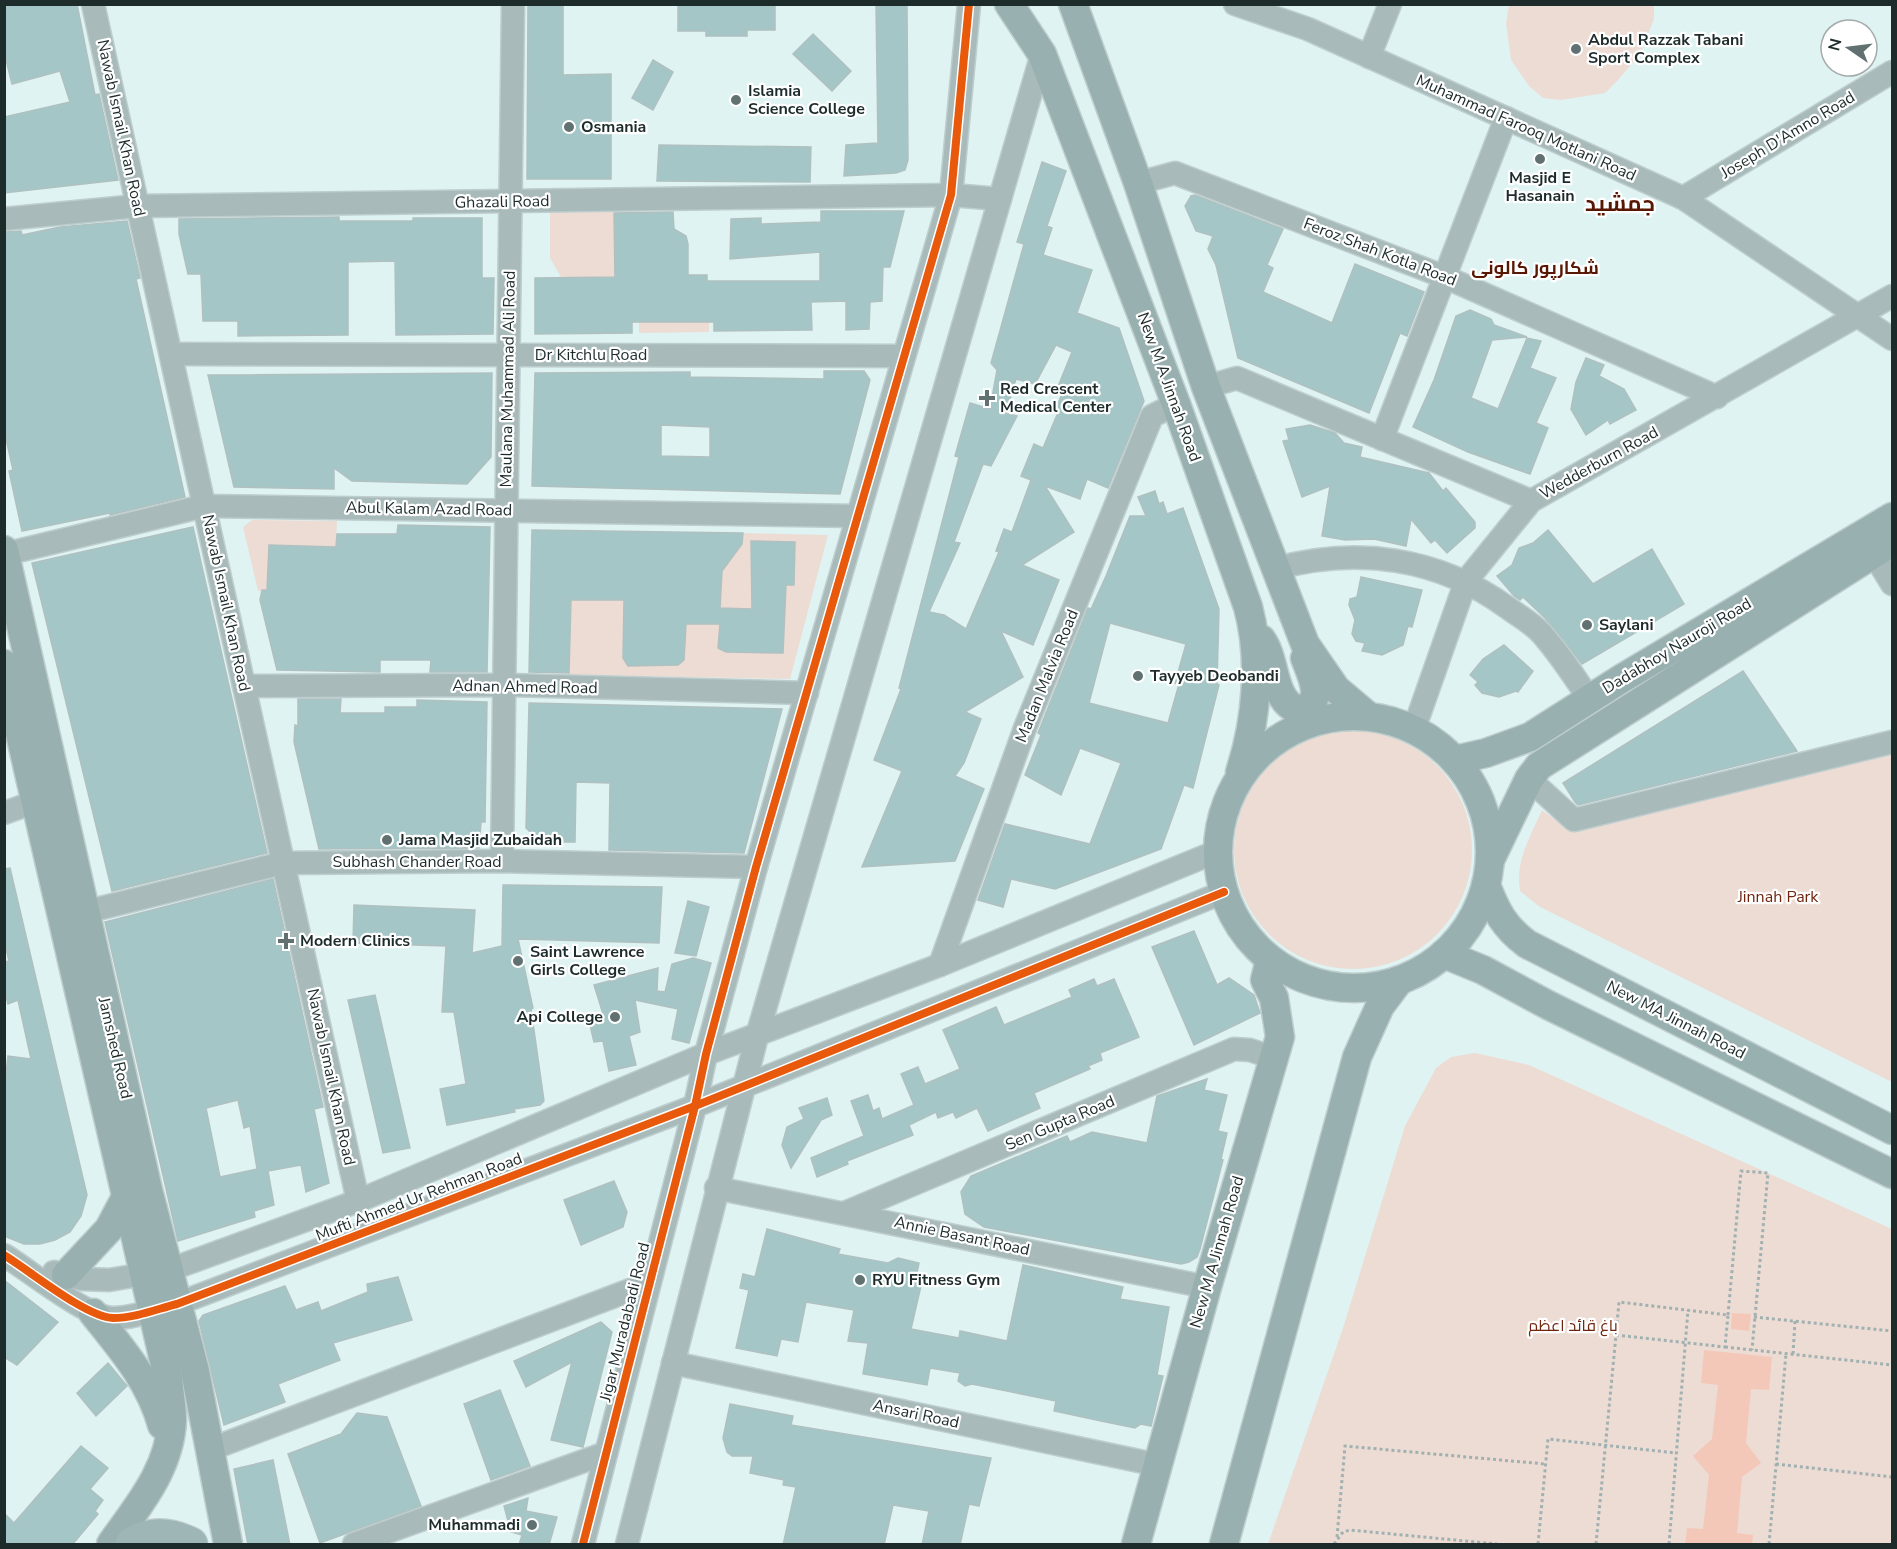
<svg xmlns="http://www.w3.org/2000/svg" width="1897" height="1549" viewBox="0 0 1897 1549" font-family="'Nunito Sans',Cairo,sans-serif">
	<rect width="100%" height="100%" fill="#dff3f3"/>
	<g fill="#eddcd4">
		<path d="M1509,5h145v14l-14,35 -22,26 -13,13 -44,7 -18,-2 -14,-12 -18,-26 -5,-37z"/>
		<path d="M550,212h64l1,65h-54l-11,-19z"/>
		<path d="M709,315v17l-70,1v-11h49z"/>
		<path d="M252,520l85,1 -1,26 -69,43 -9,1 -15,-64z"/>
		<path d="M743,533l85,2 -38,144 -222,-4 3,-76 82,1 68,-7 1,-22 20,-27z"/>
		<circle cx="1353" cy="850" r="119"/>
		<path d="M1892,753v329l-352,-175 -20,-16c-5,-30 10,-54 22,-81l23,17z"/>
		<path d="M1475,1053l54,12 363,164v315h-624l75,-216 62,-202 31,-58 15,-11z"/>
	</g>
	<g fill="#f3c8b9">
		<path d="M1732,1313l19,1 -2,17 -18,-2z"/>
		<path d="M1704,1350l68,7 -3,33 -18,-1 -5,54 15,20 -19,14 -5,56 16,2 -1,9h-67l2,-16 16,1 6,-54 -16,-19 19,-17 6,-54 -17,-2z"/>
	</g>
	<g fill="#a5c6c6" stroke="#b0c0c0" stroke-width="1.5" fill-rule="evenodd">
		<path d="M4,4h73l18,91 4,-1 19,86 -114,13v-76l66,-15 -10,-31 -48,13 -8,-32z"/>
		<path d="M528,4h35v71l48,-1v105h-84z"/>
		<path d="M678,4h97v26h-28v6h-41v-5h-28z"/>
		<path d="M876,4h31l1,156 -3,10 -9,3 -52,3 2,-31 32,-2z"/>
		<path d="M813,34l38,37 -19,20 -39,-37z"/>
		<path d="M653,60l20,12 -20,38 -21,-12z"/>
		<path d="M659,145l152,2 -1,35 -153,-1z"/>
		<path d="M1042,162l24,9 -19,55 5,2 -9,27 49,15 -15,43 42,15 25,73 -36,87 -21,-9 -7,20 -35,-13 29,46 -52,33 37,15 -26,65 -32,-14 22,46 -58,35 16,7 -17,44 -9,13 29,13 -29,72 -93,6 40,-96 -28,-11 27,-71 -2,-1 60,-231 -4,-1 15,-53 20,6 7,-39 -6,-7 33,-119 -7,-2zM1056,345l16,7 -15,37 6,2 -7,18 3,1 -16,38 -9,-4 -13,32 10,4 -19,52 -8,-3 -8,22 3,1 -33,77 -22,-14 -15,-3 31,-69 -6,-1 29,-78 8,2 26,-50 -11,-3 10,-34 19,5z"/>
		<path d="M1195,195l88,34 -16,36 6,3 -10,24 69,31 23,-59 69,28 -17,44 -7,-3 -31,80 -131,-55 -22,-93 -8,-16 5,-13 -17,-5 -11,-25 6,-10z"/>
		<path d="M821,211h83l-14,56h-7l-1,34 -12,1 -1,27 -23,1v-29l-35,1 1,28 -98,1v-9h-82v11l-97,1v-56l80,-1 -1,-64 59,-1 1,17 12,7 2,8v31h19v6h113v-29l-90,7 1,-40 30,-1v6l60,-2z"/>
		<path d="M339,217v4h74v-3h69v60h12l-1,56 -97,1 -1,-74 -47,1v73l-110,1v-15h-35l-2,-47h-13l-9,-40v-15z"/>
		<path d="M127,221l13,57 -4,1 49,218 -75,18v-2l-88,18 -13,-60 4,-1 -9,-40v-198l17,-1 1,4 38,-8z"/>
		<path d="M1470,310l21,9 3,6 33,12 -35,3 -21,58 27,11 29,-71 14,3 -11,27 26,10 -20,45 12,5 -18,46 -62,-22 -55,-25 21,-47 22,-64z"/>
		<path d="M1586,358l18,7 -5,11 25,13 12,21 -26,14 -2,-4 -22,15 -15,-26 5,-27z"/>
		<path d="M824,371h40l6,9 -30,114 -308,-8 3,-113 155,-1v5l134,2zM661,425l49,2v30l-49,-1z"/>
		<path d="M492,373l-1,84 -24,27 -115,-3 -18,-13v21l-100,-2 -26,-112z"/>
		<path d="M1310,425l25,8 9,10 18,4 -2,10 69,16 14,18 3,-3 29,34v6l-28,25 -12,-13 -4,3 -20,-24 -5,27 -32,-7 -29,1 -23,-4 8,-50 -28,11 -19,-56 6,-1 -3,-11z"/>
		<path d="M1155,491l4,13 4,-2 4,12 16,-6 36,101 -2,75 2,1 -26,103 -9,-3 -23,64 -106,40 -44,-10 -8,28 -25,-7 27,-76 85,20 31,-81 -41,-15 -19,47 -36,-20 16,-40 -3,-2 50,-125 3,1 15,-33 24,-60h16l-8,-19zM1110,623l76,21 -11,39 4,1 -11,39 -79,-20z"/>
		<path d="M398,525l92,2 -3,145h-57l1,-12h-51v12l-103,-2 -17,-70 2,-10h5l2,-45 67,2 1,-13h60z"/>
		<path d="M193,527l74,326 -155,38 -80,-328z"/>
		<path d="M532,530l211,3 -1,11 -20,27 -2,37 32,1 -1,-68 44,1 -1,43h-8l-3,68 -57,-1 -8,-4 2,-24h-34l-2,36 -6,5 -50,1 -5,-8 1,-58h-53l-2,73 -40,-1z"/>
		<path d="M1548,530l45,54 59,-35 32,55 -102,60 -37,-46 -22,-21 -3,3 -6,-4 -17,-20 15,-11 7,-17 14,-5z"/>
		<path d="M1361,577l61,13 -10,37 -4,-1 -5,19 -21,10 -20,-4 3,-8 -9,-2 -4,-7 3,-14 -6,-15 1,-6 7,-2z"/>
		<path d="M1504,645l29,26 -15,21 -2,-1 -17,6 -17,-4 -7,-8 3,-3 -8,-7 13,-16z"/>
		<path d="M1743,671l54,80 -219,54 -3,-3 -12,-19z"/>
		<path d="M298,699h43l-1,14h45v-6h32v-7l70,2 -2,120h-4l-2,26 -160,1 -25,-107 1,-17 3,1z"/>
		<path d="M529,703l253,6 -38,144 -135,-3 1,-67 -34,-1 -1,60h-34l-15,-14z"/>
		<path d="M10,868l77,327 -6,21 -11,16 -15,8 -15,4h-16l-20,-8v-145l4,-35 23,3 -13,-59 -10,4 -4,-16v-26l5,-1 -5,-20v-72z"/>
		<path d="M273,879l50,228 -9,2 15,74 -23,9 -5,-27 -33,6 6,34 -20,6 1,6 -77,24 -73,-319zM238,1100l6,28 6,-2 7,43 -37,8 -14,-69z"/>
		<path d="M503,885l159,2 -3,56 -141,-4 15,69 -2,1 13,92 -4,4 -26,4 1,3 -68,13 -7,-36 26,-5 -12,-72h-12l4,-66 -93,-3 1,-38 121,5 -3,43 30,-7z"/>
		<path d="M688,901l21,6 -13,49 -21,-3z"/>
		<path d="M1194,931l23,54 12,-7 25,17 6,18 -66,32 -42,-98z"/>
		<path d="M693,958l18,5 -22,80 -17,-4 6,-30 -43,-9 5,32 -11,4 7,29 -27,6 -6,-30 -9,1 -5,-21 15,-4 -10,-32 64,-17 -1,23 8,1 7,-28z"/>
		<path d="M1094,979l3,7 17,-7 25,58 -39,16 2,7 -14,6 2,3 -56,24 6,15 -52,23 -11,-23 -21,10 -3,-6 -15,6 -2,-6 -27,13 4,10 -66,26 1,3 -31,13 -6,-19 53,-22 -13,-35 17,-6 5,16 6,-3 3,11 32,-14 -13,-31 17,-7 7,17 35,-15 -17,-39 53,-23 8,18 68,-28 -3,-7z"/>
		<path d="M375,995l35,153 -27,5 -35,-153z"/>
		<path d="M1207,1079l-3,11 23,5 -9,36 9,2 -6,26 2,1 -23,89 -3,8 -8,5 -8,2 -197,-37 -19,-13 -4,-22 10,-16 96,-40 3,6 22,-10 55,11 10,-47z"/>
		<path d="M827,1098l5,17 -11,5 -30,48 -9,-23 5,-18 17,-8 -5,-11z"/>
		<path d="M614,1181l13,31 -4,15 -42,18 -17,-45z"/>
		<path d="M767,1229l73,20 -2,5 50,9 10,-5 21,5 -3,15 5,8 -10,43 48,9 1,-7 47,10 16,-76 100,22 -3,12 49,8 -12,68 6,1 -12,50 -10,-2 -6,4 -34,-7 -47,-10 2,-10 -84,-17 -7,2 -7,-5 2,-8 -30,-5 -3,17 -64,-11 5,-31 -20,-2 6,-31 -48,-8 -8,40 -17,-3 -4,17 -41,-8 13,-58 -9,-2 3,-14 12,3z"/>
		<path d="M398,1277l14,43 -79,23 7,17 -62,24 7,18 -61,23 -25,-104 4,-6 82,-29 11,24 22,-8 3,9 47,-19 -1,-8z"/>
		<path d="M4,1280l54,42 -41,43 -13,-8z"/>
		<path d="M601,1322l11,10 -29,115 -32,-7 21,-78 -46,25 -12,-26z"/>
		<path d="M108,1363l19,23 -31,30 -19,-23z"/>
		<path d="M500,1390l30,76 -39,14 -27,-76z"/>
		<path d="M730,1404l63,12 -2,9 200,33 -12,48 -10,-2 -9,41h-38l7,-34 -36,-6 -9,40h-101l13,-58 -13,-2 1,-5 -34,-7 3,-17h-21l-5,-4 -4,-14z"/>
		<path d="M357,1413l30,4 34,89 -101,37 -32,-89 53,-20z"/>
		<path d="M81,1446l27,22 -18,21 13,11 -8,11 3,3 -26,31h-68v-32l10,10z"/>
		<path d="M273,1460l17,85h-42l-14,-76z"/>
		<path d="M528,1498l-2,13 31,6 -8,28h-30l3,-10 -11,-3 -7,-26z"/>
	</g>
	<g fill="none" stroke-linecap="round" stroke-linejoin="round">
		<defs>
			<g id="minor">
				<path d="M93,4l265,1197"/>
				<path d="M1235,4l73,25 375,169 209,141"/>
				<path d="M1369,57l21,-53"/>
				<path d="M1138,183l37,-10 270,104 272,120"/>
				<path d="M1683,198l209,-126"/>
				<path d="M4,219l134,-13 813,-11 49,4"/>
				<path d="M171,354l733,2"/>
				<path d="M1206,387l31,-9 294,123"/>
				<path d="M1382,439l124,-321"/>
				<path d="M1873,553l19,31"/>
				<path d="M5,554l199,-48 654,10"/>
				<path d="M1274,569c83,-23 164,-12 234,39 11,8 24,15 33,25 18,20 33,43 48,66"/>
				<path d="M244,686l260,-1 303,8"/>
				<path d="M1414,729l52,-148 65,-80 361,-205"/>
				<path d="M1529,779l45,41 318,-78"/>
				<path d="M4,813l47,-17"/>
				<path d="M502,861l11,-857"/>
				<path d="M85,912l198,-49 219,-2 254,6"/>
				<path d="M940,965l85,-237 127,-312 24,-12"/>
				<path d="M716,1188l491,99"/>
				<path d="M847,1212l387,-163 16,1 24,8"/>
				<path d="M4,1255c26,16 82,62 109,63 22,0 44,-9 64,-14l518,-198 529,-214"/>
				<path d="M54,1272l28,7 27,1 60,-10 189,-69 348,-147 234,-89 278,-114"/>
				<path d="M673,1363l485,102"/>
				<path d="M211,1449l438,-166"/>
				<path d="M354,1544l252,-91"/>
				<path d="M583,1544l112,-438 11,-52 50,-187 195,-672 18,-191"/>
				<path d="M627,1544l130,-508 285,-982"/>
			</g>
			<g id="major">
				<path d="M1009,4l33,50 134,350 72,203c14,52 9,113 -8,165"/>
				<path d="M1073,4l65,179 68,204 99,257 31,45 32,27"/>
				<path d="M4,550l144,640 47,181 33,173"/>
				<path d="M1261,639c16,21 10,61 37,71 29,-6 14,-33 7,-52"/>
				<path d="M4,664l164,714c1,13 4,28 4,42 -2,49 -34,86 -61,124"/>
				<circle cx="1354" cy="852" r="136"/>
				<path d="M1455,760l31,-7 44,-16 91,-58 271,-162"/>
				<path d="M1491,858l38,-79 10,-13 353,-224"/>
				<path d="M1486,885c10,26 18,42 41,59l365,186"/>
				<path d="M1444,954l39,16 65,35 344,169"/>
				<path d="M66,1275l43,-46 17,-32"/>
				<path d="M93,1313c28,35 57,68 69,112"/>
				<path d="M1136,1544l71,-257 73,-250 -6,-39 -9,-18 5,-20"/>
				<path d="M1224,1544l133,-487 23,-51 18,-24"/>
			</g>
			<path id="highway" d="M132,1544c19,-12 39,-10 59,0"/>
		</defs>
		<use href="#minor" stroke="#becdcd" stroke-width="25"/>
		<use href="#major" stroke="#becdcd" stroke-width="31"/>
		<use href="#highway" stroke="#becdcd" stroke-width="35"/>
		<g stroke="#a1b0b0" stroke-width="3" stroke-dasharray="3 3" stroke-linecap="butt">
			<path d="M1728,1315l13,-144 27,2 -16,177"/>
			<path d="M1754,1317l138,14"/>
			<path d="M1725,1347l167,18"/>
			<path d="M1793,1354l2,-33"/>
			<path d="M1776,1464l116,13"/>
			<path d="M1337,1537l8,-91 200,18"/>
			<path d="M1334,1544l9,-12 7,-2 147,14"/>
			<path d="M1538,1544l10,-105 128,14"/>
			<path d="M1596,1544l20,-209 109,12 3,-32 -109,-13 -3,33"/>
			<path d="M1669,1544l19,-234"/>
			<path d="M1769,1544l17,-190"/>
		</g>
		<use href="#minor" stroke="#a9baba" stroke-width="22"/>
		<use href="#major" stroke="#99b0b0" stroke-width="28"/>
		<use href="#highway" stroke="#9eb6b6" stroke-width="33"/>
		<defs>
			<g id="cycleway">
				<path d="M4,1255c26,16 82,62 109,63 22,0 44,-9 64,-14l518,-198 529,-214"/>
				<path d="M583,1544l112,-438 11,-52 50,-187 195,-672 18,-191"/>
			</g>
		</defs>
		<use href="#cycleway" stroke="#fff" stroke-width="11"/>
		<use href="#cycleway" stroke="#e8590c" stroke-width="8"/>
	</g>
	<g fill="#617171" stroke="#fff" stroke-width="2">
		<circle cx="1576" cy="49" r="6"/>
		<circle cx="736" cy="100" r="6"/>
		<circle cx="569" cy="127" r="6"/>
		<circle cx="1540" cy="159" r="6"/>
		<path d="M984 389h6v6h6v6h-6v6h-6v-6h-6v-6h6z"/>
		<circle cx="1587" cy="625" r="6"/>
		<circle cx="1138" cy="676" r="6"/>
		<circle cx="387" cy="840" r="6"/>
		<path d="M283 932h6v6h6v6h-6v6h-6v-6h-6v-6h6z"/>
		<circle cx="518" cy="961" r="6"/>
		<circle cx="615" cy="1017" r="6"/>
		<circle cx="860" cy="1280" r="6"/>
		<circle cx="532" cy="1525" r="6"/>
	</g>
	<g text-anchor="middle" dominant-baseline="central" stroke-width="4.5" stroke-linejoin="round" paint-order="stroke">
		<g font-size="16" font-weight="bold" fill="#1d2b2b" stroke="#fff" text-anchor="start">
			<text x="1588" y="40">Abdul Razzak Tabani<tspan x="1588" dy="18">Sport Complex</tspan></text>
			<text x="748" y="91">Islamia<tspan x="748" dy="18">Science College</tspan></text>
			<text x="581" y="127">Osmania</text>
			<text x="1540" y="178" text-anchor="middle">Masjid E<tspan x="1540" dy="18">Hasanain</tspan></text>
			<text x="1000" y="389">Red Crescent<tspan x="1000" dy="18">Medical Center</tspan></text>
			<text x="1599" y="625">Saylani</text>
			<text x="1150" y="676">Tayyeb Deobandi</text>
			<text x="399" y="840">Jama Masjid Zubaidah</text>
			<text x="300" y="941">Modern Clinics</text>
			<text x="530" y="952">Saint Lawrence<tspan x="530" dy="18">Girls College</tspan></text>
			<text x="603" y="1017" text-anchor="end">Api College</text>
			<text x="872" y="1280">RYU Fitness Gym</text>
			<text x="520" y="1525" text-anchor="end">Muhammadi</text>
		</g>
		<g font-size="16" fill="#1d2b2b" stroke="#fff">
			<text transform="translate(121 128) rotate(78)">Nawab Ismail Khan Road</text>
			<text transform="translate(1526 128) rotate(24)">Muhammad Farooq Motlani Road</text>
			<text transform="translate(1788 135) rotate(-31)">Joseph D'Amno Road</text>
			<text transform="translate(502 202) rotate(-1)">Ghazali Road</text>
			<text transform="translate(1380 252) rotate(21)">Feroz Shah Kotla Road</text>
			<text x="591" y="355">Dr Kitchlu Road</text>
			<text transform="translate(508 379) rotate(-89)">Maulana Muhammad Ali Road</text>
			<text transform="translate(1169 387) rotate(70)">New M A Jinnah Road</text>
			<text transform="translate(1599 463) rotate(-29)">Wedderburn Road</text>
			<text transform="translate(429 509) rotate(1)">Abul Kalam Azad Road</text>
			<text transform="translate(226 603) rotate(78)">Nawab Ismail Khan Road</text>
			<text transform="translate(1677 646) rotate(-31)">Dadabhoy Nauroji Road</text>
			<text transform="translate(1047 676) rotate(-68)">Madan Malvia Road</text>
			<text transform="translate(525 687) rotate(1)">Adnan Ahmed Road</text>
			<text x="417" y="862">Subhash Chander Road</text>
			<text transform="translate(1676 1020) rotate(27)">New MA Jinnah Road</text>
			<text transform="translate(115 1048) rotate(77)">Jamshed Road</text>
			<text transform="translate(331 1077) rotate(78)">Nawab Ismail Khan Road</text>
			<text transform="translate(1060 1123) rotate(-23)">Sen Gupta Road</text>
			<text transform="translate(419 1197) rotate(-21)">Mufti Ahmed Ur Rehman Road</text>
			<text transform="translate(962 1236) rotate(12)">Annie Basant Road</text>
			<text transform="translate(1217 1252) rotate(-74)">New M A Jinnah Road</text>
			<text transform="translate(625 1322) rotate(-76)">Jigar Muradabadi Road</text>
			<text transform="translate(916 1414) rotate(12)">Ansari Road</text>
		</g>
		<g font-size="16" fill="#70250e" stroke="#fff">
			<text x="1778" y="897">Jinnah Park</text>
			<text x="1573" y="1326">باغ قائد اعظم</text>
		</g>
		<g font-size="18" font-weight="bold" fill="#581702" stroke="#fff">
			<text x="1535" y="268">شکارپور کالونی</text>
		</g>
		<g font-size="22" font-weight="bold" fill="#581702" stroke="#fff">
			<text x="1620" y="204">جمشید</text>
		</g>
	</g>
	<rect width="1897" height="1549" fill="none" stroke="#1d2b2b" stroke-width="12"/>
	<g transform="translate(1849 48) rotate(284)"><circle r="28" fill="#ffffff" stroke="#a5aaaa" stroke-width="1.5"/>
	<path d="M0-4.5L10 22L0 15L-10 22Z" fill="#617171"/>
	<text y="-9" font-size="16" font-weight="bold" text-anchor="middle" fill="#1d2b2b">N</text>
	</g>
</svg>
